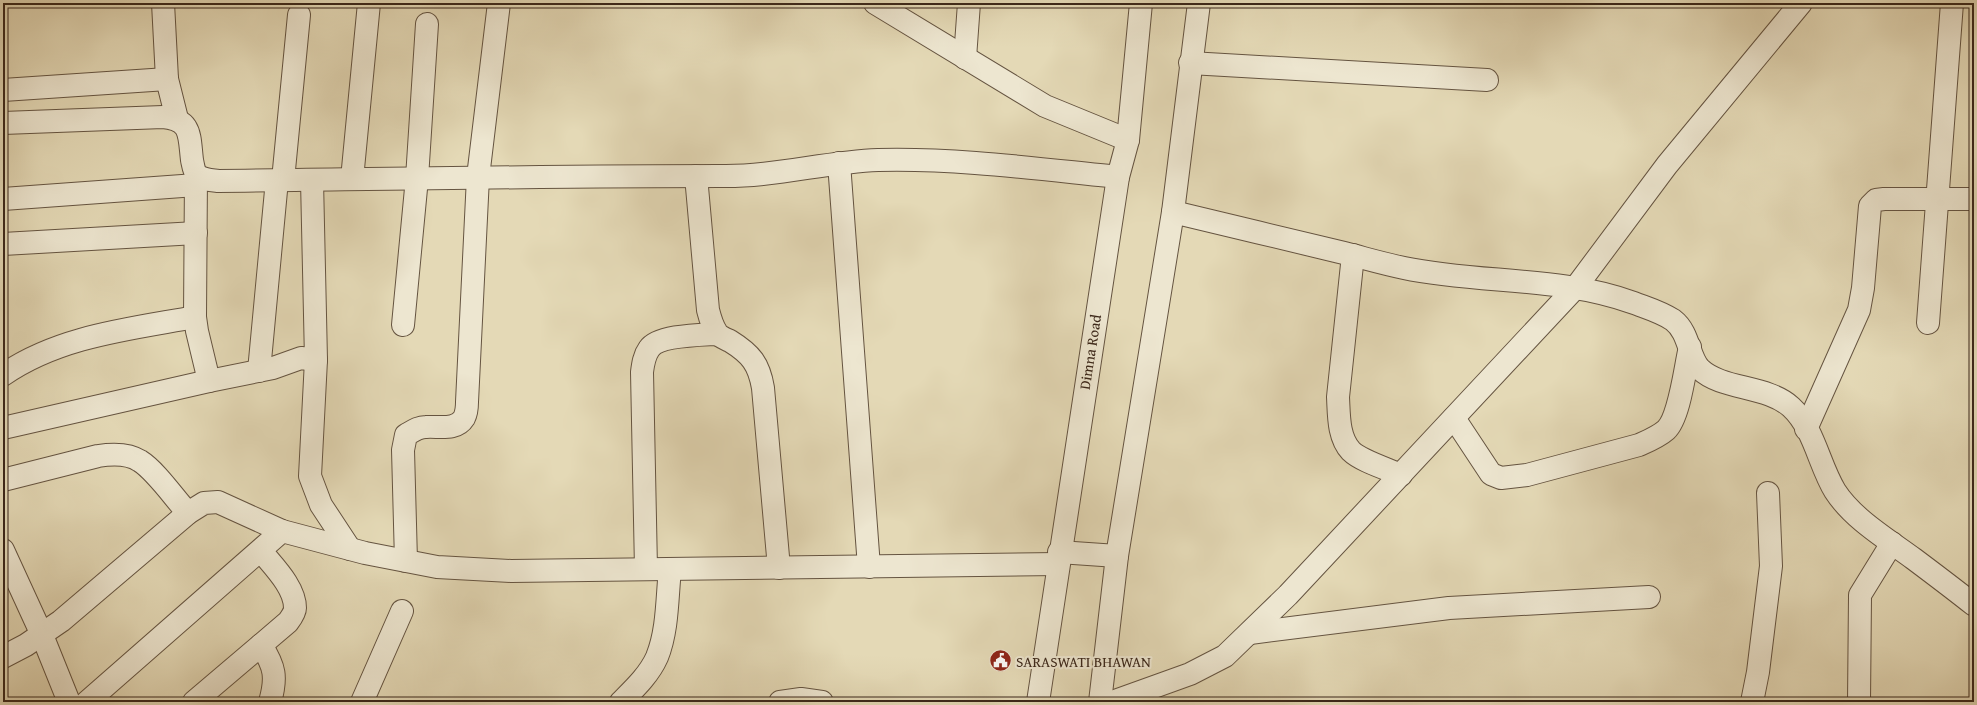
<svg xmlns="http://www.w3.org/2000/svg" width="1977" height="705" viewBox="0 0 1977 705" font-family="'Gentium Book Plus',serif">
	<rect width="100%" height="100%" fill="#e4d9b6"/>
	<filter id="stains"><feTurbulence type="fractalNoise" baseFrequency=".005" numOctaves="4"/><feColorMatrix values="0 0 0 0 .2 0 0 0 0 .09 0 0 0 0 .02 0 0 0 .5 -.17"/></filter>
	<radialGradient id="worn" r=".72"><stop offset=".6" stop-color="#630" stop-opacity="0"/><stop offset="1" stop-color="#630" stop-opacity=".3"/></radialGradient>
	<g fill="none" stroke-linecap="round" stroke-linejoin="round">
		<defs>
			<g id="minor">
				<path d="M163,3l4,76 10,40"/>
				<path d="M875,3l170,103 83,34"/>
				<path d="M965,58l4,-55"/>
				<path d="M1190,63l297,17"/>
				<path d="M3,90l164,-11"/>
				<path d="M3,123l160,-6c29,3 26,18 29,43 1,5 2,12 5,15 6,5 14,5 21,6 168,-2 335,-5 503,-5 53,1 104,-14 157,-16 80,-2 160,9 240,17"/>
				<path d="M839,163l30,404"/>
				<path d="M196,174l-1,143 2,14 12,50"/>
				<path d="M696,176l12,134c2,8 4,16 9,23 3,4 9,6 13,8 21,13 29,23 33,47l16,180"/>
				<path d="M352,179l17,-176"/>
				<path d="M283,180l16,-165"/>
				<path d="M3,199l193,-14"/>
				<path d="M1173,212c57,14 114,27 171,41 20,5 40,11 60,15 76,16 156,8 230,35 13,5 27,9 39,17 17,13 15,37 27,49 22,21 67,16 91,38 23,21 28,58 44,84 18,28 52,48 79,68 20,15 40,30 60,46"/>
				<path d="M3,244l193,-11"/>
				<path d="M1353,255l-15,142c1,18 0,40 13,54 10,10 37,18 50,24"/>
				<path d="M1928,323l24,-320"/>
				<path d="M403,325l14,-147 10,-154"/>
				<path d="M316,360l-6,116 11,29 29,44"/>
				<path d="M259,371l18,-191"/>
				<path d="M3,375c56,-39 127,-46 192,-58"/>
				<path d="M1454,418l37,56 10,4 26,-3 112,-30c9,-4 19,-8 27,-15 14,-13 19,-63 24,-83"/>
				<path d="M3,428l206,-47 64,-13 28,-10 15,2 -4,-180"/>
				<path d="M1806,429l53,-119 4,-22 7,-82 6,-6 8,-1h90"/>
				<path d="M3,480l95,-24c13,-2 30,-3 42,5 16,10 35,38 48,52"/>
				<path d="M3,550l39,85 27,67"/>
				<path d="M1059,552l58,4"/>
				<path d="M406,561l-3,-111 3,-15c7,-4 12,-8 20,-8 13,-1 30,4 38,-9 2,-4 3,-11 3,-16l11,-225 21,-174"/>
				<path d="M646,569l-4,-197c1,-8 2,-16 7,-23 9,-14 53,-14 68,-15"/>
				<path d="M1250,633l199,-25 200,-11"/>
				<path d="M261,645c14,22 16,32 9,57"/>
				<path d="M3,657l23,-12 35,-24 127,-108 16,-10 14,-1 64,29 83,22 72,14 74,4 547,-7"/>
				<path d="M87,702l195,-171"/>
				<path d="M194,702l94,-80c3,-4 7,-10 7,-14 0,-21 -22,-42 -34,-57"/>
				<path d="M362,702l40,-91"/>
				<path d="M621,702c13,-13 28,-27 36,-45 11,-27 10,-60 13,-88"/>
				<path d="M780,702l21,-3 21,3"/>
				<path d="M1038,702l80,-525 10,-37 13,-137"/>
				<path d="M1100,702l17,-146 56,-344 26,-209"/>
				<path d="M1112,702l78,-28 35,-18 63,-61 288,-308 91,-122 134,-162"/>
				<path d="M1752,702l6,-30 13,-106 -3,-73"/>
				<path d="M1859,702l1,-107 32,-52"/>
			</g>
		</defs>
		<use href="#minor" stroke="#655441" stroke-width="24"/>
		<use href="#minor" stroke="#ede6d0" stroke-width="22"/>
	</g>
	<defs>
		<symbol id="civic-disc" viewBox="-11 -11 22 22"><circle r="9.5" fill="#8f2418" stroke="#ede6d0"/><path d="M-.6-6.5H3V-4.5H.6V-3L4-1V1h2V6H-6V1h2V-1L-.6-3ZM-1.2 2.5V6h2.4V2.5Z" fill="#fff"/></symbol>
	</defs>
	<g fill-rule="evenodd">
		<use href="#civic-disc" x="988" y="648" width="25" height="25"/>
	</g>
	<g text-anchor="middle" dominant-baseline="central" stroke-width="4" stroke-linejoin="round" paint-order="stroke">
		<g font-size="15" fill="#3b271a" stroke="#ede6d0">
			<text transform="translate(1090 352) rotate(-81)">Dimna Road</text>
		</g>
		<g font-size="15" fill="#3b271a" stroke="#ede6d0" text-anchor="start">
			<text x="1016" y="661">SARASWATI BHAWAN</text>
		</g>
	</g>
	<rect width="1977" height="705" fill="none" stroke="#e4d9b6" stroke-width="16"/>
	<rect x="4" y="4" width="1969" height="697" fill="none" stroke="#3b271a" stroke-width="2"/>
	<rect x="8" y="8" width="1961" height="689" fill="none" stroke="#3b271a"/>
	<rect width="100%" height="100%" filter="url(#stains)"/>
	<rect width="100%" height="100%" fill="url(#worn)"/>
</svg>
